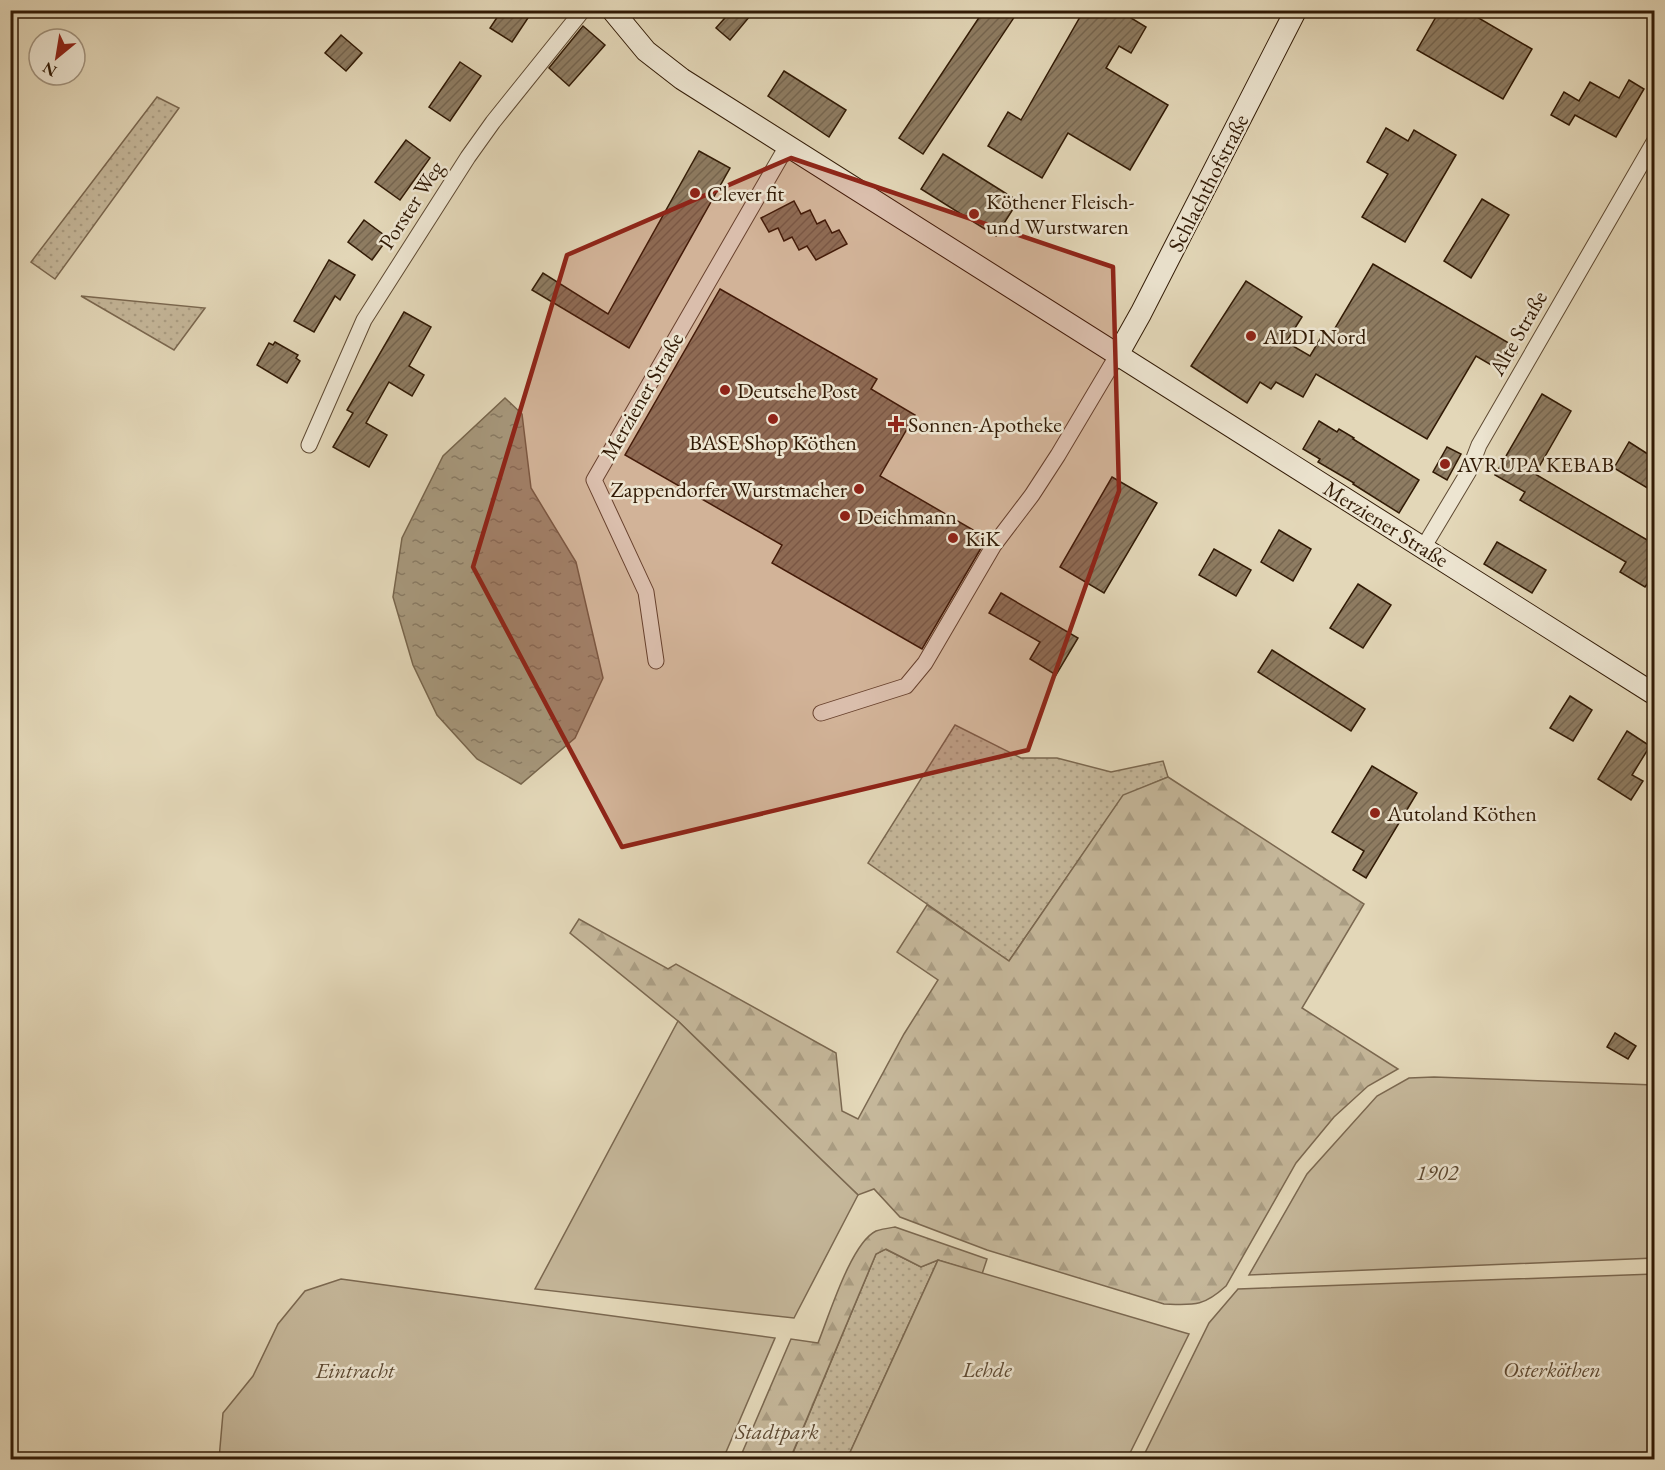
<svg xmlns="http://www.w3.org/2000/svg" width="1665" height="1470" viewBox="0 0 1665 1470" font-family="'EB Garamond',serif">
	<defs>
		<pattern id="grass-dots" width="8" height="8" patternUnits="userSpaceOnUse" patternTransform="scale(1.5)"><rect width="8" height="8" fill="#c5b79a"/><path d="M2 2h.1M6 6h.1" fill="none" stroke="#aa9d83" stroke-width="1.8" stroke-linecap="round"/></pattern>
		<pattern id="forest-firs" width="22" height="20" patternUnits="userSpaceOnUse" patternTransform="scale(1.5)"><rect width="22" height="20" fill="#c5b79a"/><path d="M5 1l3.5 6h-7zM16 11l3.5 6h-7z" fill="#aa9d83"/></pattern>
		<pattern id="water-ripples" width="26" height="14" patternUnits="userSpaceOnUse" patternTransform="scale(1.5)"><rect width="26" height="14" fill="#a6977b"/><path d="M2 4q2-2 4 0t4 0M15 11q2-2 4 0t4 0" fill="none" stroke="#887a63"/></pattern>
		<pattern id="building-hatch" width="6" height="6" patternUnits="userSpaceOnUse" patternTransform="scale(1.5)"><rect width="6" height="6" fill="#8e7c62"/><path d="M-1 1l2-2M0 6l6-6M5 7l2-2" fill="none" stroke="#75654f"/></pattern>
	</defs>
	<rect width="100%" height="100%" fill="#e3d7b8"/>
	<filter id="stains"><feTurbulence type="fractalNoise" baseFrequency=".00333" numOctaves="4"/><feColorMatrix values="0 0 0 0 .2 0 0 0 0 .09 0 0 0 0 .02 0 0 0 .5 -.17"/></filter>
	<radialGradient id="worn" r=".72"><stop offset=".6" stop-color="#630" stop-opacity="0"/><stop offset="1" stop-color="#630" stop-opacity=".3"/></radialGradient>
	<g fill="url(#grass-dots)" stroke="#7b6850" stroke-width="1.5">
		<path d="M157,97l22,11 -124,171 -24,-17z"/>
		<path d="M81,296l124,12 -31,42z"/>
		<path d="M955,725l66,33h36l54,14 52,-11 5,16 -45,19 -114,165 -141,-98z"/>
		<path d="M885,1249l36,18 17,-7 -91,199 -57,1 86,-206z"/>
	</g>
	<g fill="url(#forest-firs)" stroke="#7b6850" stroke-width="1.5">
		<path d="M1168,777l196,127 -62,104 96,61 -30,17 -34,31 -38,46 -70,123c-23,21 -32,19 -62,18l-177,-54 -87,-33 -26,-28 -16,6 -180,-174 -108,-88 9,-14 89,50 8,-5 160,89 6,58 16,8 46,-85 34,-54 -41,-28 30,-47 82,56 114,-166z"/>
		<path d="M895,1227l92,32 -5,15 -44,-14 -17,7 -35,-18 -10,5 -86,205 -51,1 52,-121 27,4c11,-27 33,-100 58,-112 6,-2 13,-3 19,-4z"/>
	</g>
	<g fill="#c5b79a" stroke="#7b6850" stroke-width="1.5">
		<path d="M678,1021l180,174 -64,123 -259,-29z"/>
		<path d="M1434,1077l220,8v173l-405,17 58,-101 70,-78 32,-18z"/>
		<path d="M938,1260l251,74 -62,125h-280z"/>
		<path d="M1654,1274v185h-512l67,-136 29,-34z"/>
		<path d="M341,1279l434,59 -52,121h-504l4,-46 30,-37 25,-52 27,-33z"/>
	</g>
	<path fill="url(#water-ripples)" stroke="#77654c" stroke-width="1.5" d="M505,398l17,16 9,74 45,74 27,116 -28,60 -54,46 -44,-25 -40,-44 -24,-50 -20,-68 9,-59 41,-82z"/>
	<g fill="url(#building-hatch)" stroke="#311a05" stroke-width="1.5">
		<path d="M502,10h15l11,8 -16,24 -22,-14z"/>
		<path d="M732,10h23l-25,30 -14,-12z"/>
		<path d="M984,10h35l-96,144 -24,-16z"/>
		<path d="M1084,10h52l-5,8 15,9 -15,26 -12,-7 -13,22 62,37 -38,65 -62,-37 -26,45 -54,-32 20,-34 13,8z"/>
		<path d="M1440,10h25l67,39 -29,50 -86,-49z"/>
		<path d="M583,26l22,19 -36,41 -20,-18z"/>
		<path d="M341,35l21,18 -16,18 -21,-18z"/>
		<path d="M460,62l21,14 -31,45 -21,-14z"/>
		<path d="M784,71l62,39 -17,27 -61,-41z"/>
		<path d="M1629,80l15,9 -28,48 -41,-22 -6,10 -18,-10 13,-23 15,9 11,-19 29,16z"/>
		<path d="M1386,128l22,13 6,-11 42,25 -51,87 -43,-25 26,-43 -21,-12z"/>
		<path d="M406,140l24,18 -30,42 -25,-18z"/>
		<path d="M699,151l31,17 -101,180 -97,-58 11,-17 65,41z"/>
		<path d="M943,154l75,47 -22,35 -75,-47z"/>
		<path d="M1482,199l27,16 -38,63 -27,-17z"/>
		<path d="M794,201l7,13 9,-4 7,14 8,-4 7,13 7,-3 8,14 -31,16 -9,-14 -8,4 -7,-13 -8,4 -6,-13 -9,4 -8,-14z"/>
		<path d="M364,220l24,18 -16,22 -24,-18z"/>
		<path d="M329,260l26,15 -15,25 -5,-4 -21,36 -20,-11z"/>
		<path d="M1373,264l146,85 -14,24 -29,-17 -49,83 -111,-65 -13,23 -27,-15 -5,7 -11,-7 -13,21 -56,-37 55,-85 56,36 -16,25 24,14 15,-25 6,4z"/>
		<path d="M720,289l157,90 -6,10 44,26 -35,61 107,62 -65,111 -150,-86 10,-18 -157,-90z"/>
		<path d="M404,312l27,15 -22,39 15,9 -12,21 -23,-14 -23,41 21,12 -18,32 -36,-20 20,-34 -6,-3z"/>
		<path d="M275,342l23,13 -2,3 4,3 -13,22 -30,-18 12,-22 4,2z"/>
		<path d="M1542,394l29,17 -36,63 119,70v39l-4,-3 -5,7 -25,-15 6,-10 -106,-62 5,-8 -30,-17z"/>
		<path d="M1319,421l18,11 2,-3 15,9 -1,1 66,41 -20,33 -46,-29 1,-1 -36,-21 2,-3 -17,-10z"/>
		<path d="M1629,442l25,16v34l-40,-24z"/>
		<path d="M1447,447l14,7 -14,26 -14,-8z"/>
		<path d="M1112,477l45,26 -53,90 -44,-26z"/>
		<path d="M1279,530l32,19 -18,32 -32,-19z"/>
		<path d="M1497,542l49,28 -14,23 -48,-29z"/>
		<path d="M1214,549l37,21 -15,26 -37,-21z"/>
		<path d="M1358,584l33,21 -28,43 -33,-20z"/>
		<path d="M1001,593l77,45 -22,37 -26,-16 10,-17 -51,-29z"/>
		<path d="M1272,650l93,59 -14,22 -93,-59z"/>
		<path d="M1570,696l22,14 -19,31 -23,-13z"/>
		<path d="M1627,731l23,15 -18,29 11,6 -12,19 -33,-21z"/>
		<path d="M1372,766l45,27 -51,85 -13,-8 11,-19 -32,-19z"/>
		<path d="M1615,1033l21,13 -8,13 -21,-12z"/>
	</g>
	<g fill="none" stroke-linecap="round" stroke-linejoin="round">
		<defs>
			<g id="street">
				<path d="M309,445l55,-125 104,-163 25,-35 90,-112"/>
				<path d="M1423,548l46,-77 10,-26 175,-303"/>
				<path d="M656,661l-10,-69 -52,-112 193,-334"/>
				<path d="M821,713l85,-27 19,-23 69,-118 38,-50 26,-40 60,-101"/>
			</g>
			<g id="secondary">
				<path d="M612,10l34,41 36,28 972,615"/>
				<path d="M1118,354l23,-41 155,-303"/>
			</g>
		</defs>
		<use href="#street" stroke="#5e4932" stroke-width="17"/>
		<use href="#secondary" stroke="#311a05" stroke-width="23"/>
		<use href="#street" stroke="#ede5d1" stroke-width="15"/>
		<use href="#secondary" stroke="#ede5d1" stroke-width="21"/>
	</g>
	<path fill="#8f2418" fill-opacity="0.2" stroke="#8f2418" stroke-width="4.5" stroke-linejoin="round" d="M791,158l322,109 6,224 -91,259 -406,97 -149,-280 94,-312z"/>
	<g fill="#8f2418" stroke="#ede5d1" stroke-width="2">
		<circle cx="695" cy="193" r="6"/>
		<circle cx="974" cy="214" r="6"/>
		<circle cx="1251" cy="336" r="6"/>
		<circle cx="725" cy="390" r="6"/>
		<circle cx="773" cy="419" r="6"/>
		<path d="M893 415h6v6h6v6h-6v6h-6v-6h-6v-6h6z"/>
		<circle cx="1445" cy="464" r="6"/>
		<circle cx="859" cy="489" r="6"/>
		<circle cx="845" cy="516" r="6"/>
		<circle cx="953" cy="538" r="6"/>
		<circle cx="1375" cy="813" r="6"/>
	</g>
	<g text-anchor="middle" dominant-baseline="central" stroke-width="5" stroke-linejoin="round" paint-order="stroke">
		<g font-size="22" fill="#311a05" stroke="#ede5d1">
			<text transform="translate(1208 183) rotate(-63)">Schlachthofstraße</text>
			<text transform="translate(411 205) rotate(-57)">Porster Weg</text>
			<text transform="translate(1518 333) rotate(-60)">Alte Straße</text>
			<text transform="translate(642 396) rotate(-60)">Merziener Straße</text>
			<text transform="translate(1386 524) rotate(32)">Merziener Straße</text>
		</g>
		<g font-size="22" fill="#311a05" stroke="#ede5d1" text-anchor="start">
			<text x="707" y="193">Clever fit</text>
			<text x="986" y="201">Köthener Fleisch-<tspan x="986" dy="25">und Wurstwaren</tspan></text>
			<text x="1263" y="336">ALDI Nord</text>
			<text x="737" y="390">Deutsche Post</text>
			<text x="908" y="424">Sonnen-Apotheke</text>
			<text x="773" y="442" text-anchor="middle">BASE Shop Köthen</text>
			<text x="1457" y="464">AVRUPA KEBAB</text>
			<text x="847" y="489" text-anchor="end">Zappendorfer Wurstmacher</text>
			<text x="857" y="516">Deichmann</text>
			<text x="965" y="538">KiK</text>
			<text x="1387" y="813">Autoland Köthen</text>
		</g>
		<g font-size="22" font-style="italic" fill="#5d4932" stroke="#ede5d1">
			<text x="1437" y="1172">1902</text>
			<text x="987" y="1369">Lehde</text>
			<text x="1552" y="1369">Osterköthen</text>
			<text x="355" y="1370">Eintracht</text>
			<text x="777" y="1431">Stadtpark</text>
		</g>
	</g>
	<rect width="1665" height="1470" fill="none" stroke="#e3d7b8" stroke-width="36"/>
	<rect x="12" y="12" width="1641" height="1446" fill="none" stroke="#311a05" stroke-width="3"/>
	<rect x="18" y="18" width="1629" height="1434" fill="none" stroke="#311a05" stroke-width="1.5"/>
	<g transform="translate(57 57) rotate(210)"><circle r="28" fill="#ede5d1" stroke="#a2947f" stroke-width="1.5"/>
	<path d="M0-4.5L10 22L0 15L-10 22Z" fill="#8f2418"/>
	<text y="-9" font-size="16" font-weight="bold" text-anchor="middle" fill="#311a05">N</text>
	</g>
	<rect width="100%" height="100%" filter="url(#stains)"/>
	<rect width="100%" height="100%" fill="url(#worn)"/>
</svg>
